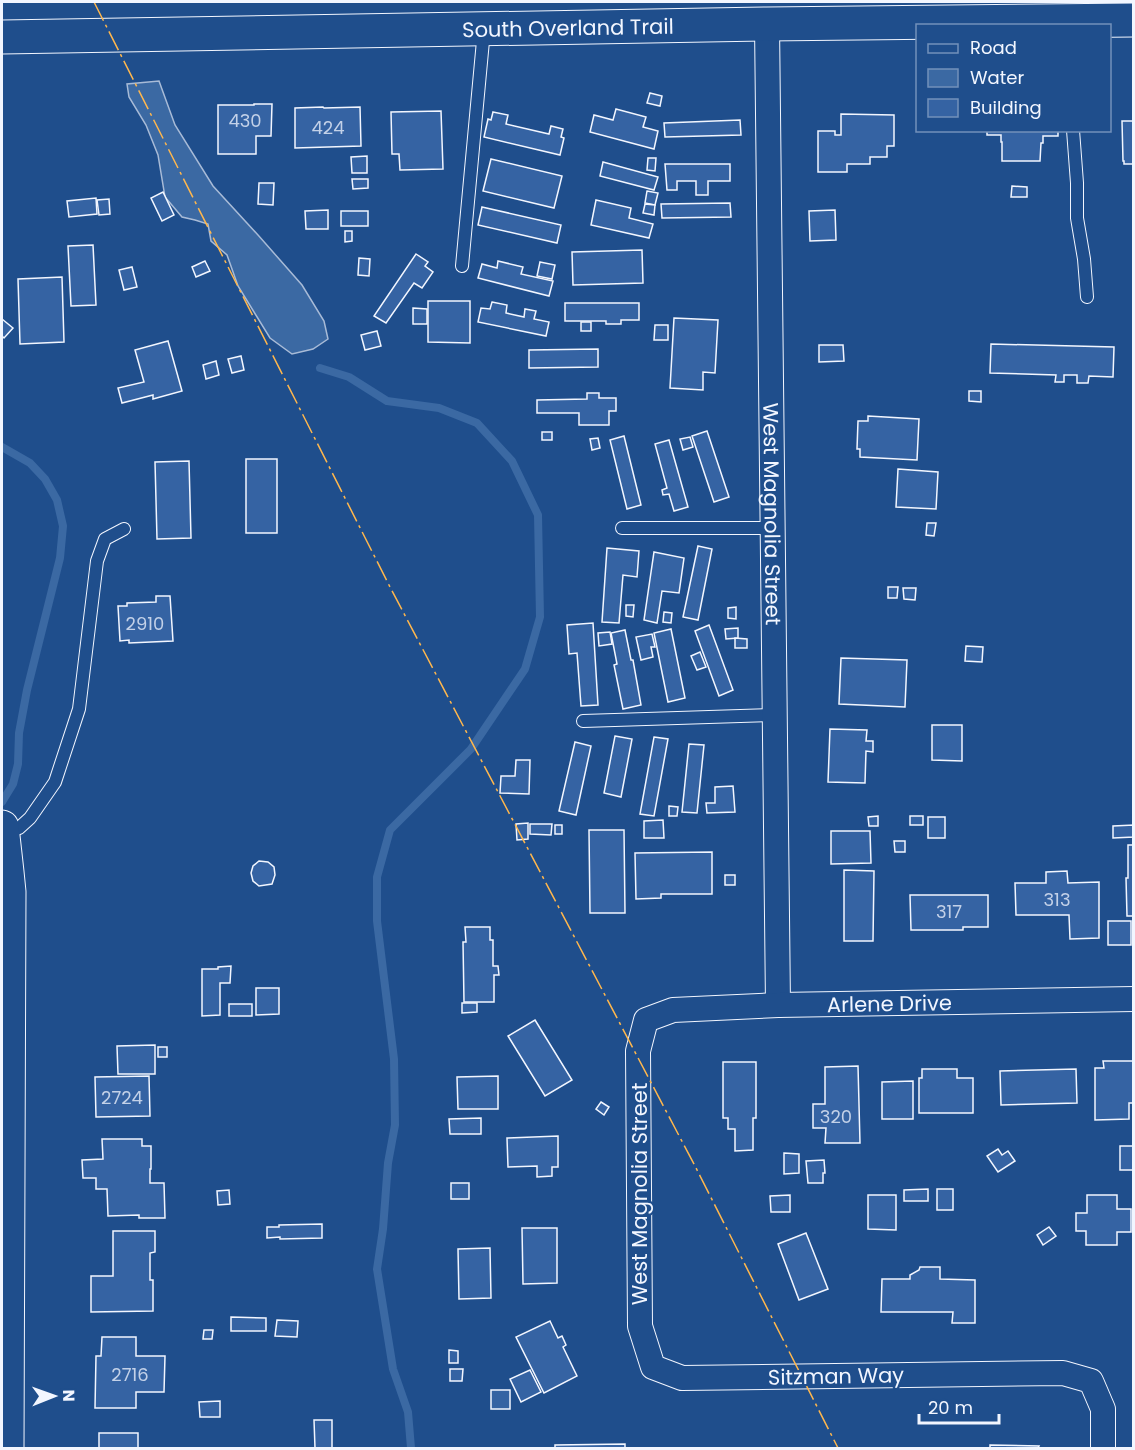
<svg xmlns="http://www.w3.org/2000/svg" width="1135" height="1450" viewBox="0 0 1135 1450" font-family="Poppins,sans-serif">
	<rect width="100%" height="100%" fill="#1f4e8c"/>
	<path fill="#3b69a3" stroke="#a8bbd7" stroke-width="1.5" d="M159,81l16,44 38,61 45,49 44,50 22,36 4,18 -15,10 -21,5 -22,-16 -32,-52 -11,-31 -16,-14 -3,-17 -13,-4 -13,-3 -17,-20 -7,-42 -12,-30 -17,-28 -2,-13z"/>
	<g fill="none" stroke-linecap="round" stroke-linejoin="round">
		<g stroke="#3b69a3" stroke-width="8">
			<path d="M320,368l29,9 38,24 52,7 38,15 35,38 26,54 2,102 -15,52 -54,80 -81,81 -13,47v44l17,138 1,66 -7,38 -5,66 -6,40 16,100 15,43 3,36"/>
			<path d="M2,447l28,16 15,16 12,21 6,26 -3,32 -33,132 -8,43 -1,31 -5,20 -11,18"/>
		</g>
	</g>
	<g fill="#3563a3" stroke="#f2f6ff" stroke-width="1.5">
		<path d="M650,93l12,3 -2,10 -13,-3z"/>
		<path d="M254,104h18l-1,32h-15v18h-38v-49h36z"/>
		<path d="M323,107l1,1 36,-1 1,39 -66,2v-40z"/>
		<path d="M616,109l30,8 -3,10 15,4 -4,18 -64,-17 4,-17 19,5z"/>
		<path d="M441,111l2,58 -43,1 -1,-16h-7l-1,-42z"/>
		<path d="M493,112l15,3 -2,9 43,10 2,-8 12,3 -2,8 3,1 -4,17 -76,-18 4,-18 3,1z"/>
		<path d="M841,114l53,1v31h-7v11h-17v7h-23v8h-29v-41h17v4h6z"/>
		<path d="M740,120l1,15 -76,2 -1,-14z"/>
		<path d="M1122,121h12v43h-10v-3h-1z"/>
		<path d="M987,130h71v6h-15v7h-2l-1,18h-38v-19h-1v-7h-14z"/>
		<path d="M367,156v17h-15l-1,-16z"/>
		<path d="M648,158h8l-1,13 -8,-1z"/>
		<path d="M491,159l71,17 -8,32 -71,-17z"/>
		<path d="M603,162l55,15 -4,13 -54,-14z"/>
		<path d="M665,164h65v17h-22v14h-12v-14h-19v9h-10z"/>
		<path d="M352,179h16v9l-15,1z"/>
		<path d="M259,183h15l-1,22 -15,-1z"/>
		<path d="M1012,186l15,1v10h-16z"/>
		<path d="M647,191l11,2 -3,12 -10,-2z"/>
		<path d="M163,192l11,23 -12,6 -11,-23z"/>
		<path d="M96,198l1,16 -28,3 -2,-16z"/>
		<path d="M109,199l1,15 -11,1 -2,-15z"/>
		<path d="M596,200l35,8 -2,10 24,6 -4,14 -58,-13z"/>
		<path d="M730,203l1,14 -69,1 -1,-14z"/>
		<path d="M645,204l10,1 -1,10 -11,-2z"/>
		<path d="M482,207l79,18 -4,18 -79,-18z"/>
		<path d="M328,210v19h-22l-1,-18z"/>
		<path d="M835,210l1,30 -26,1 -1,-30z"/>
		<rect x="341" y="211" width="27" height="15"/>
		<path d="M345,231h7v10l-7,1z"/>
		<path d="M93,245l3,60 -25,1 -3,-60z"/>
		<path d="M642,250l1,33 -70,2 -1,-33z"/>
		<path d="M416,254l12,8 -3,4 8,6 -11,16 -8,-5 -28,40 -12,-7z"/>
		<path d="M359,258l11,1 -1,17 -11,-1z"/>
		<path d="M205,261l5,10 -14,6 -4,-10z"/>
		<path d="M498,261l25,6 -2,7 32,7 -4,15 -71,-18 4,-14 15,4z"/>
		<path d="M540,262l15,3 -3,14 -15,-3z"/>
		<path d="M132,267l5,20 -13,3 -5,-20z"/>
		<path d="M62,277l2,65 -44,2 -2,-65z"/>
		<path d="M428,301h42v42l-42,-1z"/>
		<path d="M492,302l15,3 -1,8 18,4 1,-8 11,2 -2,8 15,3 -3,14 -68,-14 3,-14 9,1z"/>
		<path d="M565,303h74v17h-18v4h-15v-3h-41z"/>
		<path d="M413,308l14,1v15h-14z"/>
		<path d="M674,318l44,2 -3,53 -12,-1v18l-33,-2z"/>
		<path d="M2,319l11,9 -9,10 -2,-2z"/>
		<rect x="581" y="322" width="10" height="9"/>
		<path d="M655,325h13v15h-14z"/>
		<path d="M377,331l4,15 -16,4 -4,-15z"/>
		<path d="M168,341l14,50 -29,8v-4l-31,8 -4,-15 26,-6 -9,-32z"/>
		<path d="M991,344l123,3 -1,30 -24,-1 -1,7h-11v-8h-13v7h-9l1,-7 -66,-2z"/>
		<path d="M819,345h24l1,16 -25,1z"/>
		<path d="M598,349v18l-69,1v-18z"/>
		<path d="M241,356l3,14 -12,3 -4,-14z"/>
		<path d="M216,361l3,14 -13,4 -3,-14z"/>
		<path d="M969,391h12v11l-12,-1z"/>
		<path d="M587,393h12v5h17v13h-7v14h-30v-12h-42v-13l50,-1z"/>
		<path d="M868,416l51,3 -2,41 -57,-3v-8h-3l1,-28h10z"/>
		<path d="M707,431l22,66 -15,5 -22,-66z"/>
		<rect x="542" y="432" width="10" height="8"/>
		<path d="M624,436l17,69 -14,4 -17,-69z"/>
		<path d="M690,437l3,10 -10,3 -3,-11z"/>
		<path d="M598,438l2,10 -8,2 -2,-11z"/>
		<path d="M669,440l19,67 -14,4 -5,-17 -6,1 -1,-5 5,-2 -12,-44z"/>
		<rect x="246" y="459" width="31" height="74"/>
		<path d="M189,461l2,77 -34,1 -2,-77z"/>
		<path d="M898,469l40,3 -2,37 -40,-2z"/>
		<path d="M927,523h9l-2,13 -8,-1z"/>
		<path d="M698,546l14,3 -14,71 -15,-3z"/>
		<path d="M607,548l32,3 -2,26 -14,-2 -4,48 -17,-1z"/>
		<path d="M654,552l30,6 -5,35 -17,-2 -5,32 -13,-3z"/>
		<path d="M888,587h10l-1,11h-9z"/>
		<path d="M903,588h13l-1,12 -11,-1z"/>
		<path d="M156,596h14l3,45 -44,2v-3l-9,1 -2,-35h9v-3l29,-1z"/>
		<path d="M626,605h8l-1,12 -7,-1z"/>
		<path d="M736,607v12l-8,-1v-10z"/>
		<path d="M664,612l8,1 -1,10 -8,-1z"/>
		<path d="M593,623l5,82 -17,1 -4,-53 -8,1 -2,-29z"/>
		<path d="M709,625l24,65 -14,6 -24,-65z"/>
		<path d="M738,628v10l-12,1 -1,-10z"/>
		<path d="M671,629l14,69 -17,4 -14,-69z"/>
		<path d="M625,630l6,30h2l8,45 -18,4 -9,-44 3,-1 -6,-31z"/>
		<path d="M610,632l2,12 -13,2 -1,-13z"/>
		<path d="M652,634l3,13h-4l2,10 -12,3 -5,-23z"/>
		<path d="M735,638l12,1v9h-12z"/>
		<path d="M966,646l17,1 -1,15 -17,-1z"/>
		<path d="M700,652l6,15 -9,3 -6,-14z"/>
		<path d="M841,658l66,2 -2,47 -66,-3z"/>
		<path d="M932,725h30v36l-30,-1z"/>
		<path d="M830,729l37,1 -1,11h7v11l-7,-1 -1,32 -37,-1z"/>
		<path d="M615,736l17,3 -11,58 -17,-4z"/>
		<path d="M654,737l14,2 -14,77 -14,-2z"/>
		<path d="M575,742l16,4 -15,69 -17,-4z"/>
		<path d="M689,744l15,1 -7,68 -15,-1z"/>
		<path d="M516,760h14l-1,34 -29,-1 1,-17h14z"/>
		<path d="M733,786l2,26 -28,1 -1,-10h9v-16z"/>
		<path d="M669,806l9,1 -1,9h-8z"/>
		<path d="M878,816v10h-9l-1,-9z"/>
		<rect x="910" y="816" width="13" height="9"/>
		<rect x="928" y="817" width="17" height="21"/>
		<path d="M663,820l1,18h-20v-17z"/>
		<path d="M528,823v16l-11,1 -1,-16z"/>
		<path d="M530,824h22l-1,11 -21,-1z"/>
		<rect x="555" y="825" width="7" height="9"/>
		<path d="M1134,825v12l-21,1v-12z"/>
		<path d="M589,830h35l1,83h-35z"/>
		<path d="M831,831h39l1,32 -40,1z"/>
		<path d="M894,841h11v11h-10z"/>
		<path d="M1128,845h6v71h-7l-1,-38h2z"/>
		<path d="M712,852v42h-51v4l-25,1 -1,-46z"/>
		<path d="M259,861l9,1 6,5 1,8 -3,9 -13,2 -6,-5 -2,-8 2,-7z"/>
		<path d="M844,870l30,1 -1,70h-29z"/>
		<path d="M1067,871l1,12 31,-1v56l-29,1 -1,-24h-53l-1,-32h31v-11z"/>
		<rect x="725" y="875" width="10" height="10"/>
		<path d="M910,895h78v32h-25v3h-52z"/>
		<rect x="1108" y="921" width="23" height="24"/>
		<path d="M465,927h25v13h3v26h5l1,9h-5v27h-30l-1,-60h3z"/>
		<path d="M231,966l-1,17h-10v32l-18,1v-47h16v-2z"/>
		<path d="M256,988h23v26l-23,1z"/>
		<path d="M462,1003h15v9l-15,1z"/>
		<rect x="229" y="1004" width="23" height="12"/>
		<path d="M535,1020l37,60 -27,16 -37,-60z"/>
		<path d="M155,1045v29h-37l-1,-28z"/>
		<rect x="158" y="1047" width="9" height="10"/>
		<path d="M1103,1061h31v42h-5v16l-34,1v-52h9z"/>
		<path d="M723,1062h33v56h-3v32l-18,1v-22h-7v-11h-5z"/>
		<path d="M858,1066l2,77h-35l1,-15h-13v-24h12v-37z"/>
		<path d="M922,1069h35v9h16v35h-54v-35h3z"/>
		<path d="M1076,1069l1,34 -76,2 -1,-34z"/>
		<path d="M149,1076l1,40 -54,1 -1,-40z"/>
		<path d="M498,1076v33h-40l-1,-32z"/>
		<path d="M913,1081v38h-31v-37z"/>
		<path d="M601,1102l8,5 -5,8 -8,-6z"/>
		<path d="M481,1118v16h-31l-1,-15z"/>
		<path d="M558,1136v31h-6v9l-15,1v-11l-29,1 -1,-29z"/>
		<path d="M102,1139h40v7h9v23h-1v14h14l1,35h-26v-3l-31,1 -1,-27h-11v-11h-13l-1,-18 21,-1z"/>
		<rect x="1120" y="1146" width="14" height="24"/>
		<path d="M998,1149l4,6 6,-4 7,10 -17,11 -11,-16z"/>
		<path d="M784,1153l15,1v19l-15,1z"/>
		<path d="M824,1160l1,13h-2v10h-15l-2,-22z"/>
		<rect x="451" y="1183" width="18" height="16"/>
		<path d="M928,1189v12h-24v-11z"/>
		<rect x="937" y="1189" width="16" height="21"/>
		<path d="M229,1190l1,14 -12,1 -1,-14z"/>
		<path d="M790,1195v17h-19l-1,-16z"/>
		<path d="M868,1195h28v35l-28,-1z"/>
		<path d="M1087,1195h30v14h14v23h-14v13h-31v-14h-10v-18h11z"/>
		<path d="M322,1224v14l-42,1v-2l-13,1v-11h12v-2z"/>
		<path d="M1049,1227l7,9 -13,9 -6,-10z"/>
		<path d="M522,1228h35v55l-34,1z"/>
		<path d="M113,1231h42v21l-5,1v27h3v31l-62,1v-36h22z"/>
		<path d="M806,1233l22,56 -29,11 -21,-56z"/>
		<path d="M490,1248l1,50 -32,1 -1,-50z"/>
		<path d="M920,1267h20v12l35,1v43h-23l1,-11h-72l1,-33h28v-4l9,-5z"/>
		<path d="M231,1317l35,1v13h-35z"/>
		<path d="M277,1320l21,1 -1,16 -22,-1z"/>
		<path d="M550,1321l8,17 4,-2 4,9 -3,2 14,29 -33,17 -28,-56z"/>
		<path d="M204,1330h9l-1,9h-9z"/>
		<path d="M102,1337h34v19h29l-1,36h-28v16h-41l1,-52h5z"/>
		<path d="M449,1350l9,1v12h-9z"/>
		<path d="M450,1369h13l-1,12h-12z"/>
		<path d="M530,1370l11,22 -20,10 -11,-23z"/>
		<rect x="491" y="1390" width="19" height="19"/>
		<path d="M220,1401v16h-20l-1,-15z"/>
		<path d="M314,1420h18v28h-17z"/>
		<rect x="99" y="1433" width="39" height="15"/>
		<path d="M625,1444v4h-70v-3z"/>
		<path d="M990,1445l49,1 -1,2h-48z"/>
	</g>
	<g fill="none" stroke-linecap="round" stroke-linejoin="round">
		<defs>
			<g id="service">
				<path d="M1073,130l4,53v35l7,41 3,38"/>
				<path d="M462,266l22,-236"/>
				<path d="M622,528h150"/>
				<path d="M583,721l191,-6"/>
				<path d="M4,834l15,-6 11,-10 25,-36 24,-73 18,-148 8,-22 19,-10"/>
			</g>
			<g id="minor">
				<path id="s1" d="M767,24l11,981"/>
				<path id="s2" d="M1103,1448v-39l-12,-28 -28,-8 -381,5 -29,-11 -13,-41 -2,-275 8,-31 27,-10 105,-5 356,-6"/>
			</g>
			<g id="secondary">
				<path id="s3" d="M2,37l765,-13 367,-4"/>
			</g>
			<path id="primary" d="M2,827l5,45 2,20 -2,556"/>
		</defs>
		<use href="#service" stroke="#f2f6ff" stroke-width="14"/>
		<use href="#minor" stroke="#f2f6ff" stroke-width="26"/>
		<use href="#secondary" stroke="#f2f6ff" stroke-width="35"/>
		<use href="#primary" stroke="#f2f6ff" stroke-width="35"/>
		<use href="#service" stroke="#1f4e8c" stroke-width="12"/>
		<use href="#minor" stroke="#1f4e8c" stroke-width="24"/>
		<use href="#secondary" stroke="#1f4e8c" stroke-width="33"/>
		<use href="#primary" stroke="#1f4e8c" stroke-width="33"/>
		<path stroke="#ffb74d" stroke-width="1.5" stroke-dasharray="21 4.5 3 4.5" stroke-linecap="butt" d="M94,2l296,585 305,579 143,282"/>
	</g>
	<g text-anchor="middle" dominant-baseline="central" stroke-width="4.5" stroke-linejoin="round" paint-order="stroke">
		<g font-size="18" fill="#c3d1e8">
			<text x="245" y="120">430</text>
			<text x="328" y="127">424</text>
			<text x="145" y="623">2910</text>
			<text x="1057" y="899">313</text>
			<text x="949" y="911">317</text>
			<text x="122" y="1097">2724</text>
			<text x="836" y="1116">320</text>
			<text x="130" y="1374">2716</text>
		</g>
		<g font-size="21" fill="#f2f6ff" stroke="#1f4e8c">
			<text stroke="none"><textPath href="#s3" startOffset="566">South Overland Trail</textPath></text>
			<text stroke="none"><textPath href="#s1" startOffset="490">West Magnolia Street</textPath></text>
			<text stroke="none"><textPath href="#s2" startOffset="1106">Arlene Drive</textPath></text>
			<text transform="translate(639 1194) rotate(-90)">West Magnolia Street</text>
			<text transform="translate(836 1376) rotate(-1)">Sitzman Way</text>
		</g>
	</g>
	<rect width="1135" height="1450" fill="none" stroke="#f2f6ff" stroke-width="6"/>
	<rect x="916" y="24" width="195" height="108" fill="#1f4e8c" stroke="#7391ba" stroke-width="1.5"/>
	<rect x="928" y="44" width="30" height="9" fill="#1f4e8c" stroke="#7391ba" stroke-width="1.5"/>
	<text x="970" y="54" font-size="18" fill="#f2f6ff">Road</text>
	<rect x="928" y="69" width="30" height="18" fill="#3b69a3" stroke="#7391ba" stroke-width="1.5"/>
	<text x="970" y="84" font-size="18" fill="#f2f6ff">Water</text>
	<rect x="928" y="99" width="30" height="18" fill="#3563a3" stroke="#7391ba" stroke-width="1.5"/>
	<text x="970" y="114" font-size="18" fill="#f2f6ff">Building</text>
	<g transform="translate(54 1396) rotate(89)" stroke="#1f4e8c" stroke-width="4.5" paint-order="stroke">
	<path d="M0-4.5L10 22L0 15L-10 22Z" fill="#f2f6ff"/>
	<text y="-9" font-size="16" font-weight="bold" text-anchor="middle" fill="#f2f6ff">N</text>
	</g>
	<path d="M919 1414v9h80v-9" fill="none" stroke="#f2f6ff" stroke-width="3"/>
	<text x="928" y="1414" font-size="18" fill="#f2f6ff" stroke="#1f4e8c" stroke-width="4.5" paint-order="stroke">20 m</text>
</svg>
